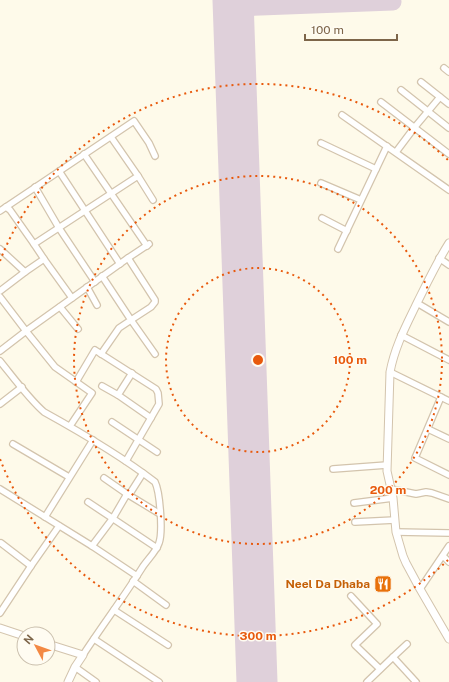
<svg xmlns="http://www.w3.org/2000/svg" width="449" height="682" viewBox="0 0 449 682" font-family="'Public Sans',sans-serif">
	<rect width="100%" height="100%" fill="#fefaea"/>
	<g fill="none" stroke-linecap="round" stroke-linejoin="round">
		<path stroke="#dfd0da" stroke-width="17" d="M233,8l160,-6"/>
		<path stroke="#dfd0da" stroke-width="41" d="M233,0l24,682"/>
		<defs>
			<g id="minor">
				<path d="M444,68l5,4"/>
				<path d="M421,82l28,22"/>
				<path d="M401,90l48,38"/>
				<path d="M381,102l68,52"/>
				<path d="M342,115l107,75"/>
				<path d="M321,143l55,26"/>
				<path d="M396,152l18,-24 26,-31"/>
				<path d="M84,154l63,92"/>
				<path d="M59,171l61,93"/>
				<path d="M138,176l15,24"/>
				<path d="M321,183l40,17"/>
				<path d="M35,187l24,41 36,54"/>
				<path d="M6,207l4,3 24,34"/>
				<path d="M0,211l134,-90 15,22 6,13"/>
				<path d="M322,218l25,13"/>
				<path d="M0,249l25,23 19,-13 -10,-15 104,-68 -27,-39"/>
				<path d="M338,249l49,-103"/>
				<path d="M128,258l21,-14"/>
				<path d="M439,258l10,7"/>
				<path d="M44,259l28,39"/>
				<path d="M87,287l10,18"/>
				<path d="M0,291l25,-19"/>
				<path d="M0,297l26,34 102,-73 27,42v2l-4,5 -20,13 24,34"/>
				<path d="M417,303l32,19"/>
				<path d="M60,307l18,22"/>
				<path d="M401,335l48,25"/>
				<path d="M0,351l26,-20 29,36 37,26 -22,33"/>
				<path d="M101,354l18,-26 12,-8 -29,-44"/>
				<path d="M0,361c13,16 29,38 44,51 38,21 76,43 111,70 5,10 8,50 4,61 -3,9 -12,17 -17,25 -19,30 -40,58 -59,87"/>
				<path d="M390,372l59,29"/>
				<path d="M132,373l-14,22 33,23"/>
				<path d="M76,382l19,-32 61,39 2,4 1,11 -33,57"/>
				<path d="M102,386l16,9"/>
				<path d="M441,397l-26,61 34,17"/>
				<path d="M0,404l22,-17"/>
				<path d="M112,422l45,30"/>
				<path d="M428,429l21,10"/>
				<path d="M13,444l56,33"/>
				<path d="M333,469l54,-4"/>
				<path d="M104,478l23,16"/>
				<path d="M0,489l92,57 45,30"/>
				<path d="M391,489l25,5 10,-2 6,1 17,6"/>
				<path d="M129,495l14,-22"/>
				<path d="M88,502l69,46"/>
				<path d="M354,503l39,-5"/>
				<path d="M45,517l48,-77"/>
				<path d="M355,522l40,-2"/>
				<path d="M396,532l53,1"/>
				<path d="M1,543l30,23 28,-40"/>
				<path d="M92,546l21,-28 14,-24 33,20"/>
				<path d="M443,556l6,6"/>
				<path d="M133,581l33,24"/>
				<path d="M420,589l29,-43"/>
				<path d="M351,596l26,28 -22,21 25,24"/>
				<path d="M114,610l54,35"/>
				<path d="M0,613l31,-47"/>
				<path d="M94,639l65,43"/>
				<path d="M393,657l14,-13"/>
				<path d="M75,667l21,15"/>
				<path d="M367,682l26,-25 23,25"/>
			</g>
			<g id="tertiary">
				<path d="M449,243c-12,19 -22,40 -32,60 -11,23 -22,43 -27,69l-3,99 6,27 3,34 7,24 3,7 14,26 29,50"/>
				<path d="M0,628l24,8"/>
				<path d="M48,644l35,11 -8,12 -7,15"/>
			</g>
		</defs>
		<use href="#minor" stroke="#d3c4ad" stroke-width="8"/>
		<use href="#tertiary" stroke="#d3c4ad" stroke-width="9"/>
		<use href="#minor" stroke="#fff" stroke-width="5.5"/>
		<use href="#tertiary" stroke="#fff" stroke-width="7"/>
	</g>
	<g fill="none" stroke="#e8590c" stroke-width="2" stroke-dasharray="2 4">
		<circle cx="258" cy="360" r="92"/>
		<circle cx="258" cy="360" r="184"/>
		<path d="M448 560A276 276 0 0 1 0 459M0 261A276 276 0 0 1 448 160"/>
	</g>
	<defs>
		<symbol id="restaurant-square" viewBox="-11 -11 22 22"><rect x="-9" y="-9" width="18" height="18" rx="4" fill="#e8710a" stroke="#fffcf2"/><path d="M-5-6h1v4h1v-4h1v4h1v-4h1v5L-1.5 .5V6h-2V.5L-5-1ZM5-6V6H3V1.5H1.5Q1.5-4 5-6Z" fill="#fff"/></symbol>
	</defs>
	<g fill-rule="evenodd">
		<use href="#restaurant-square" x="373" y="574" width="20" height="20"/>
	</g>
	<g text-anchor="middle" dominant-baseline="central" stroke-width="3" stroke-linejoin="round" paint-order="stroke">
		<g font-size="12" font-weight="bold" fill="#c56008" stroke="#fffcf2" text-anchor="end">
			<text x="370" y="584">Neel Da Dhaba</text>
		</g>
	</g>
	<circle cx="258" cy="360" r="6" fill="#e8590c" stroke="#fffcf2" stroke-width="2"/>
	<g font-size="12" text-anchor="middle" font-weight="bold" fill="#e8590c" stroke="#fffcf2" stroke-width="3" stroke-linejoin="round" paint-order="stroke">
		<text x="350" y="364">100 m</text>
		<text x="388" y="494">200 m</text>
		<text x="258" y="640">300 m</text>
	</g>
	<g transform="translate(36 646) rotate(311)"><circle r="19" fill="#fffcf2" stroke="#cbc0ae"/>
	<path d="M0-3L7 15L0 10L-7 15Z" fill="#f38944"/>
	<text y="-6" font-size="11" font-weight="bold" text-anchor="middle" fill="#7d6549">N</text>
	</g>
	<path d="M305 34v6h92v-6" fill="none" stroke="#7d6549" stroke-width="2"/>
	<text x="311" y="34" font-size="12" fill="#7d6549" stroke="#fffcf2" stroke-width="3" paint-order="stroke">100 m</text>
</svg>
